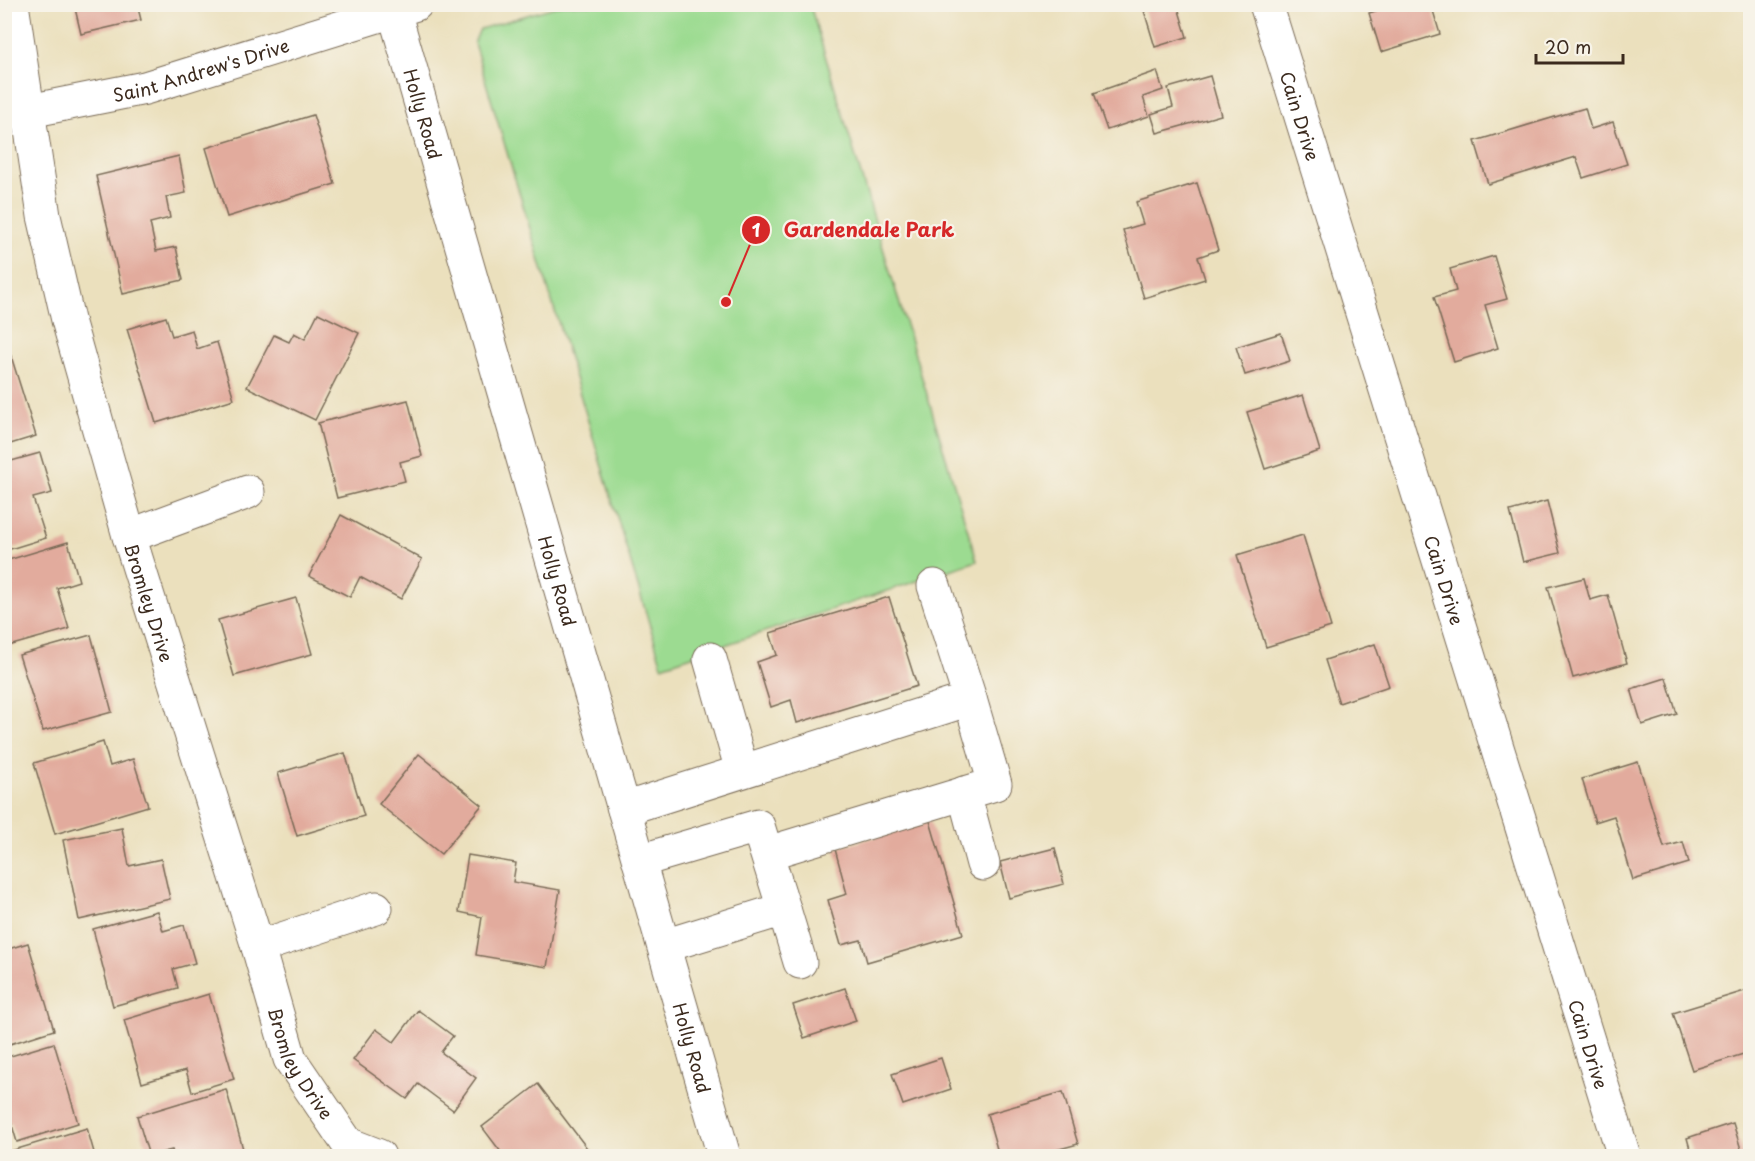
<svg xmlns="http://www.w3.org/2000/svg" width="1755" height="1161" viewBox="0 0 1755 1161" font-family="'Playpen Sans',sans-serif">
	<rect width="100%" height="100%" fill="#f7f3e8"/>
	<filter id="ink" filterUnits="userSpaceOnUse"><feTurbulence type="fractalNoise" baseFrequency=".0167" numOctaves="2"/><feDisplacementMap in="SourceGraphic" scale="12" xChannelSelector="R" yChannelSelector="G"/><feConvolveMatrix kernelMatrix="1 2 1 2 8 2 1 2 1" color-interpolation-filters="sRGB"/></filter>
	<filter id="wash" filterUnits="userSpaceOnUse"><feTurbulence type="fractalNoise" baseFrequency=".008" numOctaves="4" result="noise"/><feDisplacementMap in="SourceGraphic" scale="24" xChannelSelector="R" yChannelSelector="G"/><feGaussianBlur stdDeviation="1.35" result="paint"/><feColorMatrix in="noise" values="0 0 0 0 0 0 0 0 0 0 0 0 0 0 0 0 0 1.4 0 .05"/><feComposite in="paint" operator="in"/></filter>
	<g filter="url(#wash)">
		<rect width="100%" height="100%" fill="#ebe0bd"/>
		<path fill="#9cdb91" stroke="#6c8258" stroke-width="1.5" d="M561,5h249l167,556 -315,105 -188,-623 6,-14z"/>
		<g id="blocks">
			<g fill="#e2ab9d">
				<path d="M74,4h63l4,16 -60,14z"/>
				<path d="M1142,4h35l10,33 -32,10z"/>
				<path d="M1398,4h33l9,30 -59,18 -12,-39z"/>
				<path d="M1157,71l6,19 -20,7 6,19 -42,14 -13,-37z"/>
				<path d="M1210,76l11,39 -64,18 -6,-19 22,-7 -5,-19z"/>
				<path d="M1585,108l6,21 22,-7 14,42 -44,14 -7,-21 -88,27 -13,-43z"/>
				<path d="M313,115l22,69 -108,33 -21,-69z"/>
				<path d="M179,156l7,37 -20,4 4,21 -20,5 6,28 20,-4 7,33 -60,14 -27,-118z"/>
				<path d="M1197,183l21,67 -20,7 7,22 -61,19 -21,-68 20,-6 -7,-22z"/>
				<path d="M1494,256l13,43 -22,6 13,43 -44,14 -20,-65 22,-6 -6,-22z"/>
				<path d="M318,313l41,20 -44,87 -68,-33 27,-52 15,7 5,-9 11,6z"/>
				<path d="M166,317l6,19 20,-6 5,19 20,-7 17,57 -78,24 -29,-94z"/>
				<path d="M1281,333l9,28 -45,14 -9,-28z"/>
				<path d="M11,356l25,80 -32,10v-88z"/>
				<path d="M1303,395l17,56 -55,18 -18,-57z"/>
				<path d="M408,400l14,56 -22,6 5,19 -68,17 -19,-75z"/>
				<path d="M40,453l12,40 -19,5 13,40 -42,13v-88z"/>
				<path d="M1547,501l13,52 -37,9 -13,-51z"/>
				<path d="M341,515l81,44 -21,40 -41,-22 -10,20 -41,-21z"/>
				<path d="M1303,535l28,92 -65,20 -29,-92z"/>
				<path d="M68,542l11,39 -22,7 12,41 -64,18v-86z"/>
				<path d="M1584,578l6,22 18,-5 19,68 -54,15 -25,-91z"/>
				<path d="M889,597l28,89 -120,37 -6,-23 -20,7 -14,-45 20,-7 -7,-22z"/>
				<path d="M296,598l16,56 -78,22 -16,-56z"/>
				<path d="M91,635l21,77 -69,19 -24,-76z"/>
				<path d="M1375,644l14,42 -50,17 -14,-43z"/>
				<path d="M1666,678l11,36 -35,11 -11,-36z"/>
				<path d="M103,742l7,24 23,-7 15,47 -93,28 -21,-71z"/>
				<path d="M345,753l19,63 -67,20 -19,-63z"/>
				<path d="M419,754l63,51 -41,49 -62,-50z"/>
				<path d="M1638,762l26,85 19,-5 6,21 -56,17 -19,-64 -19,6 -13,-43z"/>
				<path d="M930,821l33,113 -96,28 -6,-22 -20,5 -13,-45 19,-6 -12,-45z"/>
				<path d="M122,828l7,38 32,-7 9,40 -91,21 -16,-80z"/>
				<path d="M1055,848l9,36 -55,14 -9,-36z"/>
				<path d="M468,855l48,8 -3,19 47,8 -13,77 -71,-12 6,-38 -23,-5z"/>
				<path d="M157,911l6,20 21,-6 11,38 -22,6 5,19 -65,18 -20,-77z"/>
				<path d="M28,943l26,87 -44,14 -5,-18v-76z"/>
				<path d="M845,988l11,33 -52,17 -11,-33z"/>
				<path d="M1748,990l2,9v53l-58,18 -19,-57z"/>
				<path d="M209,994l25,85 -42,13 -6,-22 -44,13 -18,-63z"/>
				<path d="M418,1010l35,26 -12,16 35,26 -23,32 -35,-26 -11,15 -54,-39 23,-31 18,13z"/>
				<path d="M54,1043l24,80 -61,19 -6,-20 -7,2v-66z"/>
				<path d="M941,1058l10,31 -48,16 -11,-31z"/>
				<path d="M538,1084l55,72h-89l-22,-29z"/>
				<path d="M226,1089l19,67h-71l-2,-6 -23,6 -12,-40z"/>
				<path d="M1063,1092l15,52 -44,12h-35l-12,-42z"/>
				<path d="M1733,1123l10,33h-51l-5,-18z"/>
				<path d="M87,1128l8,28h-91v-3z"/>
			</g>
		</g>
	</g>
	<g filter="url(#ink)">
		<use href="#blocks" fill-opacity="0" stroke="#796a56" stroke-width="1.5"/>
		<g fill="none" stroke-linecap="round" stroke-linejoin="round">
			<defs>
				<g id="minor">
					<path id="s1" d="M12,4l32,212 24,104 61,216 129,411 32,112 58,85 31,12"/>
					<path id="s2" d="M1266,4l358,1152"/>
					<path id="s3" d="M4,113l25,-2 116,-23 271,-84"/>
					<path d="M129,536l119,-44"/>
					<path d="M710,659l32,112"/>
					<path d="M964,793l19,71"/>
					<path d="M624,809l346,-110 -36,-113"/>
					<path d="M768,853l227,-69 -25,-85"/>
					<path d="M639,861l119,-35 26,83 -120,37"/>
					<path d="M784,909l16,53"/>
					<path d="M258,947l118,-39"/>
				</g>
				<g id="major">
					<path id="s4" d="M392,4l332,1152"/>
				</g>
			</defs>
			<use href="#minor" stroke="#796a56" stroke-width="35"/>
			<use href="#major" stroke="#796a56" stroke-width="35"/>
			<use href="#minor" stroke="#fff" stroke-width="33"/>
			<use href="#major" stroke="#fff" stroke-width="33"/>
		</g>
	</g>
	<g text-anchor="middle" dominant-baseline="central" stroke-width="4.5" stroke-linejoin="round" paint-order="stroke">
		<g font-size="18" fill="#3b2a1e" stroke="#f7f3e8">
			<text stroke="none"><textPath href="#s3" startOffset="202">Saint Andrew's Drive</textPath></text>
			<text stroke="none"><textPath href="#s4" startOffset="114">Holly Road</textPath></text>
			<text stroke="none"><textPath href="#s2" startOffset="117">Cain Drive</textPath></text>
			<text stroke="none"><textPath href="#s4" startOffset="600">Holly Road</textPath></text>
			<text stroke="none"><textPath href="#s2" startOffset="603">Cain Drive</textPath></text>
			<text stroke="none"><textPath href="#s1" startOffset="615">Bromley Drive</textPath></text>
			<text stroke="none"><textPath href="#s2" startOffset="1089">Cain Drive</textPath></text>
			<text stroke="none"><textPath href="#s4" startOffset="1086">Holly Road</textPath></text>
			<text stroke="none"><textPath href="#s1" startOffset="1101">Bromley Drive</textPath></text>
		</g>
	</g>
	<path fill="none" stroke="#d62828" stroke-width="2" d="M726 302L756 230"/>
	<g fill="#d62828" stroke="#f7f3e8" stroke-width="2">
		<circle cx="726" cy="302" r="6"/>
		<circle cx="756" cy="230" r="15"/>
	</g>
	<g font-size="18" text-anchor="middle" font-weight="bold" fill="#fff">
		<text x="756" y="237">1</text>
	</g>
	<g font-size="20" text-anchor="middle" font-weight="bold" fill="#d62828" stroke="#f7f3e8" stroke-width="4.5" stroke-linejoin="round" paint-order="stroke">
		<text x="869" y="237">Gardendale Park</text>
	</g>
	<rect width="1755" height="1161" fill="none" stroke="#f7f3e8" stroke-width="24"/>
	<path d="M1536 54v9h87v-9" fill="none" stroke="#3b2a1e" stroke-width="3"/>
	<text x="1545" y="54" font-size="18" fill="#3b2a1e" stroke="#f7f3e8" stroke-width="4.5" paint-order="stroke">20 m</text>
</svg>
